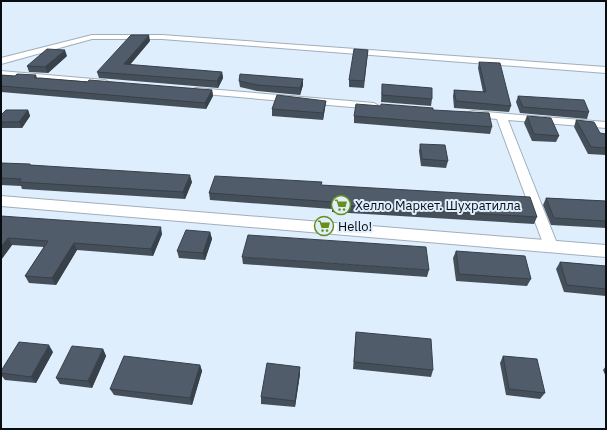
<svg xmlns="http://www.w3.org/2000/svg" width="607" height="430" viewBox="0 0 607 430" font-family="'IBM Plex Sans',sans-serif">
	<rect width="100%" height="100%" fill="#dfeefd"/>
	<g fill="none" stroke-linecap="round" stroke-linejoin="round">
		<defs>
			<g id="minor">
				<path d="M92,35h70l444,32v6l-444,-34h-70l-91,25v-6z"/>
				<path d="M1,71l104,9 5,3 -5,3 -104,-9z"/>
				<path d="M196,88l178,15 5,3 -5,3 -181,-16 -2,-2 2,-2z"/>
				<path d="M473,111l133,11v6l-98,-8 50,126 -2,4 -5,1 -5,-1 -2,-4 -47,-127 -28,-3 -1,-2 1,-2z"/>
			</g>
			<path id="tertiary" d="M1,196l605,49v12l-605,-51z"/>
		</defs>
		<use href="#minor" stroke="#a0aebc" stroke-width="2"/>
		<use href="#tertiary" stroke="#a0aebc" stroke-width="2"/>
		<use href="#minor" fill="#fff" fill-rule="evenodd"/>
		<use href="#tertiary" fill="#fff" fill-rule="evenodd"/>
	</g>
	<g fill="#454f5a">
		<path d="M150,41l-20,24 92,7 1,6 -5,10 -119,-10 -2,-6z"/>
		<path d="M368,50l-4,38 -15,-1v-7z"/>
		<path d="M67,56l-19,17 -19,-1 -2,-6z"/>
		<path d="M479,62l32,44 -2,6 -55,-4 -1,-12 1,-6 29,2 -5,-24z"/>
		<path d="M1,75l14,1 21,-1 1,3 175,12 1,6 -7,13 -205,-17z"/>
		<path d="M303,79v6l-3,10 -43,-4 -17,-4 -1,-6z"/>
		<path d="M382,84l50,15 -1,7 -50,-4z"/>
		<path d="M518,96l71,16 -2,7 -67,-6 -4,-11z"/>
		<path d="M326,101l-1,7 -2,12 -51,-4v-7z"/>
		<path d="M381,106l52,4 59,17 -2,7 -136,-11v-7z"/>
		<path d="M28,110l2,6 -8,12h-21v-13z"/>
		<path d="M527,116l32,20 -3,6 -24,-1 -8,-18z"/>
		<path d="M576,120l24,13 6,1v21l-18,-1 -14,-27z"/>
		<path d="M420,144l28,17 -2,7 -25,-2 -2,-15z"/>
		<path d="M1,163l30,2 161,17 -7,17 -163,-10 -1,-3 -20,-1z"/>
		<path d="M322,185l215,32 -3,7 -202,-12v-3l-122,-9 -1,-7z"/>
		<path d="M546,198l60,3v27l-55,-3 -8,-20z"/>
		<path d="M1,216l161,18 -9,22 -76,-6 -21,35 -27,-2 -4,-7 19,-29 -32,-2 -11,15z"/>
		<path d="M210,232l2,7 -7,21 -26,-2 -2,-7z"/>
		<path d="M456,251l75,28 -4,7 -71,-5 -3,-23z"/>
		<path d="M242,257l187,13 -2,7 -184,-13z"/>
		<path d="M560,262l46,4v30l-42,-4 -8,-23z"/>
		<path d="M356,332l77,38 -2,7 -78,-8z"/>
		<path d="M103,349l3,7 -14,32 -32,-4 -4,-6z"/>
		<path d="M53,352l-17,31 -31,-3 -4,-5v-4z"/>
		<path d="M503,356l42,37 -5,6 -34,-4 -6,-32z"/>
		<path d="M200,365l2,6 -10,34 -78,-10 -4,-6z"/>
		<path d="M606,366v11l-3,-7z"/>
		<path d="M300,367v7l-5,33 -34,-3v-7z"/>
	</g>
	<g fill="#38404a">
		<path d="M149,35l1,6 -25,29 -1,-6z"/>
		<path d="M65,50l2,6 -19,17 -3,-6z"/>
		<path d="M222,72l1,6 -5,10 -1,-7z"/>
		<path d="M303,79v6l-3,10v-7z"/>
		<path d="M212,90l1,6 -7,13 -1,-6z"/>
		<path d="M326,101l-1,7 -2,12v-7z"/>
		<path d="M28,110l2,6 -8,12 -3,-6z"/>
		<path d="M190,175l2,7 -7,17 -2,-7z"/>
		<path d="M161,227l1,7 -9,22 -2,-7z"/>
		<path d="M210,232l2,7 -7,21 -2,-7z"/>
		<path d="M8,238l4,7 -11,15v-13z"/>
		<path d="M74,243l3,7 -21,35 -4,-7z"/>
		<path d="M49,345l4,7 -17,31 -5,-6z"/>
		<path d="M103,349l3,7 -14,32 -4,-7z"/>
		<path d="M200,365l2,6 -10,34 -2,-7z"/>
		<path d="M300,367v7l-5,33v-6z"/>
	</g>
	<g fill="#505c69" stroke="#38404a">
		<path d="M131,35h18l-25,29 98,8 -5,9 -120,-9z"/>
		<path d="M47,49l18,1 -20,17 -18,-1z"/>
		<path d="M354,49l14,1 -4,31 -15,-1z"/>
		<path d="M479,62l21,1 11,43 -55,-5 -2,-11 32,2z"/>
		<path d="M17,74l19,1 -2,3h6l48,4 1,-2 123,10 -7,13 -204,-17v-11l14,1z"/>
		<path d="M240,74l63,5 -3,9 -43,-3 -18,-4z"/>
		<path d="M382,84l50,4v11l-50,-4z"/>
		<path d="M277,95l49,6 -3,12 -51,-4z"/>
		<path d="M518,96l66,4 5,12 -66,-5z"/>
		<path d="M356,104l25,2v-2l52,4v2l56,3 3,14 -138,-11z"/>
		<path d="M6,110h22l-9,12h-18v-7z"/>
		<path d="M527,116l24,2 8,18 -25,-2z"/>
		<path d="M576,120l18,2 6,11 6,1v14l-15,-1z"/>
		<path d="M420,144l25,1 3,16 -26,-2z"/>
		<path d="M1,163l29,1v1l160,10 -7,17 -164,-10 2,-3 -20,-1z"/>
		<path d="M215,176l107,6 -1,3 209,12 7,20 -204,-12v-3l-124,-9z"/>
		<path d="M546,198l60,3v20l-52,-3z"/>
		<path d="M1,216l160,11 -10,22 -77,-6 -22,35 -27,-2 23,-35 -40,-3 -7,9z"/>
		<path d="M186,230l24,2 -7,21 -26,-2z"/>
		<path d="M248,235l178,12 3,23 -187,-13z"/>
		<path d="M456,251l69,5 6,23 -72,-5z"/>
		<path d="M560,262l46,4v23l-39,-4z"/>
		<path d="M356,332l75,7 2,31 -79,-8z"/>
		<path d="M19,342l30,3 -18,32 -30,-4v-2z"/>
		<path d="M72,346l31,3 -15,32 -32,-3z"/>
		<path d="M124,356l76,9 -10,33 -80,-9z"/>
		<path d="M503,356l34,3 8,34 -36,-4z"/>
		<path d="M267,363l33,4 -5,34 -34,-4z"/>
	</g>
	<defs>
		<symbol id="supermarket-ring" viewBox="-11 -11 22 22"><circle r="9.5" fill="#dfeefd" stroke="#698e19" stroke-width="1.5"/><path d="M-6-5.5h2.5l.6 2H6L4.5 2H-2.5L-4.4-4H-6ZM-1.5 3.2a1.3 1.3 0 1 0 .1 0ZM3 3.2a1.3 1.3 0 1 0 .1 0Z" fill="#698e19"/></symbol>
	</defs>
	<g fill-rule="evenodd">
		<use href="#supermarket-ring" x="330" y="194" width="22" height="22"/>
		<use href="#supermarket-ring" x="313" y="215" width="22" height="22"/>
	</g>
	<g text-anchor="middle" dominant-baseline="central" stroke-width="4" stroke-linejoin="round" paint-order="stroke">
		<g font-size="13" fill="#080d11" stroke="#dfeefd" text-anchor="start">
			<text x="355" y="205">Хелло Маркет. Шухратилла</text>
			<text x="338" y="226">Hello!</text>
		</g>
	</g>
	<rect width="607" height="430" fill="none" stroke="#080d11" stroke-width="4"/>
</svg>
